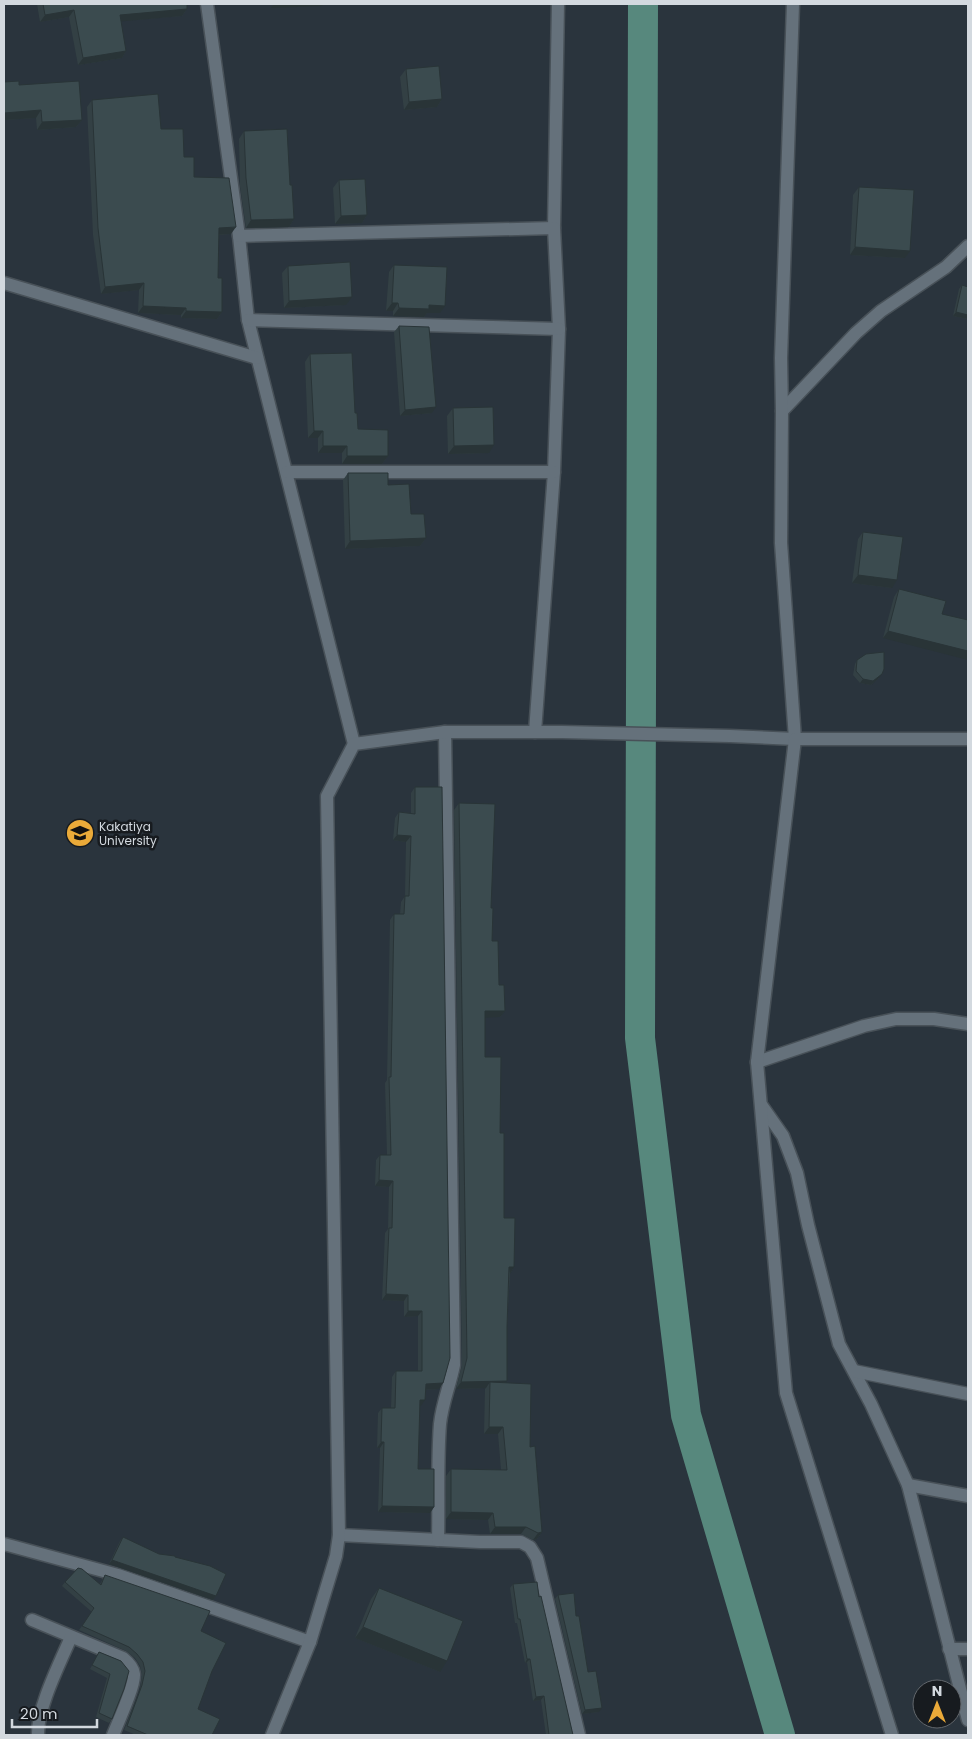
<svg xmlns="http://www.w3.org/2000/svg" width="972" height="1739" viewBox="0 0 972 1739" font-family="Poppins,sans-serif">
	<rect width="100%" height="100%" fill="#2a343d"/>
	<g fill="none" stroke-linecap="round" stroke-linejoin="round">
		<path stroke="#57887d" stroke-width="30" d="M643,4l-3,1034 46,377 94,320"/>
		<defs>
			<g id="minor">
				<path d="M207,4l32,232 9,84 106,424"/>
				<path d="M554,228l4,-224"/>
				<path d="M239,236l315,-8 5,101 -5,143 -19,260"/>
				<path d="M4,283l253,75"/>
				<path d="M248,320l311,9"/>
				<path d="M782,411l74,-78 25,-22 65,-44 22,-21"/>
				<path d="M287,472h267"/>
				<path d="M757,1062l107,-36 32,-7h38l34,5"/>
				<path d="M762,1106l21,30 14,37 11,52 31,119 32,60 37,81 60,235"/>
				<path d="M854,1371l114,23"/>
				<path d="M908,1485l60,11"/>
				<path d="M339,1535l141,7h41l9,5 7,11 42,177"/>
				<path d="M438,1540c1,-38 -1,-77 2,-116 2,-20 10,-39 14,-59l-9,-633"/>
				<path d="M4,1544l114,31 192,67"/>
				<path d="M32,1620l91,38c5,4 10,9 11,16 1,12 -16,48 -21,61"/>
				<path d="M949,1649h19"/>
				<path d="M38,1735c-1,-27 22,-72 33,-98"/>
				<path d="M272,1735l38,-93 26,-86 3,-21 -12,-739 27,-52 91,-12h117l168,4 65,3 -14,-196 1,-132 -1,-53 12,-354"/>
				<path d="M892,1735l-106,-342 -29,-331 38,-323h173"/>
			</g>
		</defs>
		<use href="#minor" stroke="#485158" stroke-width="15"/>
		<use href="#minor" stroke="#65717b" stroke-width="12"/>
	</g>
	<g fill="#334044">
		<path d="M37,4h150v5l-5,7 -61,5 5,30 -4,7 -44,7 -9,-48 -29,5z"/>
		<path d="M406,69l36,30 -5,8 -33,3 -4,-33z"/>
		<path d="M4,82l15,3 63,35 -6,7 -39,3 -1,-12 -32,2z"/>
		<path d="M92,100l69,29 23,28 10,20 37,57 -12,1 -1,43 4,34 -5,7 -36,-1v-3l-43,-2 1,-23 -38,4 -8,-59 -6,-128z"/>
		<path d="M244,131l46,54 4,34 -5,8 -43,1 -6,-42 -1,-47z"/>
		<path d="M339,180l28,35 -5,8 -27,1 -2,-36z"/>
		<path d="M859,187l46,71 -55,-3 3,-60z"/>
		<path d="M394,265l46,48h-13l-3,4 -31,-1v-5h-7l3,-39z"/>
		<path d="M288,266l58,39 -62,3 -2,-35z"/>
		<path d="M962,285l6,34 -15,-3 6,-27z"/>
		<path d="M399,326l33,87 -32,3 -6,-84z"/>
		<path d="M310,354l45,59 3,16 30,27 -6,8h-40v-11h-24v-15h-10l-3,-76z"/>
		<path d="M453,408l36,45 -41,1 -1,-38z"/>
		<path d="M348,473l40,12 23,29 15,24 -6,8 -75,3 -2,-69z"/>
		<path d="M863,532l29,56 -40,-5 6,-44z"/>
		<path d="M899,589l43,25 -59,24 11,-41z"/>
		<path d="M857,660l22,18 -8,7 -11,-2 -7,-8 2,-11z"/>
		<path d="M415,787l24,602 -14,1 -4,16h-1l-2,63 16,38 -4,6 -52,-1 2,-64h-3l1,-35 4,-5h9l1,-31 4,-6h22v-55l-14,1v-16l-22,-1 3,-67 3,-4 1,-42 -14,-1 1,-26 4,-5h7l-2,-72 2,-3 3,-160 4,-6h6l1,-12 4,-6 1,-54 -13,-2 2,-22 4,-6 12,1v-20z"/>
		<path d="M459,803l32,105 1,33 7,44 6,26 -5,6h-15v40l15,76 4,85 10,49 -4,7 -3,53 -2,56 25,64 12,85 -5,7 -4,1 -12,-6h-31l-2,-14 -42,-1v-43l5,-7 50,1 -3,-36h-14l1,-45 1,-1 -30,1 6,-24 -8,-555z"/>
		<path d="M123,1537l36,17 16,3 41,39 -3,4 -104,-36 11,-23z"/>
		<path d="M105,1575l96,56 11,40 -14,38 14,26h-76l-12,-5 16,-41 2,-14 -2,-9 -5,-8 -9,-7 -47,-21 13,-18 -30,-26 3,-4 35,2z"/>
		<path d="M513,1584l26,13 34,138h-27l-5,-35 -8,1 -6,-39 -2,1 -8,-40h-2l-5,-35z"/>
		<path d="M379,1588l61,84 -85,-34 16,-39z"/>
		<path d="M558,1595l18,21 12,56 11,40 -17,2 -27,-115z"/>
		<path d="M99,1652l22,9 -9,58 -3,4 -13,-6 11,-39 -17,-9z"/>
	</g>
	<g fill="#293437">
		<path d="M274,4h49l-1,2 -51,2z"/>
		<path d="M187,9l-5,7 -67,6 5,-7z"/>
		<path d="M74,10l-5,7 -29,5 5,-7z"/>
		<path d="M126,51l-4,7 -44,7 5,-7z"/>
		<path d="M442,99l-5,8 -33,3 5,-8z"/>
		<path d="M41,110l-5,8 -32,2v-7z"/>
		<path d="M82,120l-6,7 -39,3 5,-8z"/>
		<path d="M367,215l-5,8 -27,1 6,-8z"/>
		<path d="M294,219l-5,8 -43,1 5,-8z"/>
		<path d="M236,227l-5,7 -17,1 5,-7z"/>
		<path d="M855,247l55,4 -5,7 -55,-3z"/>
		<path d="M144,283l-5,7 -38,4 4,-7z"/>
		<path d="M352,297l-6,8 -62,3 5,-7z"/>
		<path d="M392,303h6l-5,8h-7z"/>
		<path d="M429,305l16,1 -5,7h-13l-3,4 -31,-1 6,-8z"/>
		<path d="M143,306l43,2 -5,7 -43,-2z"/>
		<path d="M186,311l36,1 -5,7 -36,-1z"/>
		<path d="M956,312l12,3v4l-15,-3z"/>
		<path d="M436,407l-4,6 -32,3 5,-6z"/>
		<path d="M314,431h9l-5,7h-10z"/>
		<path d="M494,445l-5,8 -41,1 6,-8z"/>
		<path d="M323,446h24l-5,7h-24z"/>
		<path d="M347,456h41l-6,8h-40z"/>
		<path d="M426,538l-6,8 -75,3 5,-8z"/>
		<path d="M858,575l39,5 -5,8 -40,-5z"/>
		<path d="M888,631l80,20v9l-85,-22z"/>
		<path d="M882,674l-3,4 -8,7 -11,-2 3,-4z"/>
		<path d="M397,835l14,1 -5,6 -13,-2z"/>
		<path d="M485,1011h20l-5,6 -20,1z"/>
		<path d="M379,1180l14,1 -4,6 -14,-1z"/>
		<path d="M509,1267h5l-4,7z"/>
		<path d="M386,1294l22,1 -4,6 -22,-1z"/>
		<path d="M408,1311h14l-4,5 -14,1z"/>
		<path d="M507,1381l-5,7 -12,-6 -4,6 -30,1 5,-7z"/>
		<path d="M443,1383l-4,6 -18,1 5,-6z"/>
		<path d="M420,1400h5l-4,6h-5z"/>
		<path d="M489,1427h14l-5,7h-14z"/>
		<path d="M381,1442h3l-4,6h-3z"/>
		<path d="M382,1506l52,1 -4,6 -52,-1z"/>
		<path d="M451,1512l42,1 -5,7 -42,-1z"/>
		<path d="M495,1527h31l-5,7h-31z"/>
		<path d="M542,1532l-5,7 -4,1 5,-7z"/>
		<path d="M112,1560l104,36 -3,4 -104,-36z"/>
		<path d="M363,1627l84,34 -7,11 -85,-34z"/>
		<path d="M527,1659h3l-3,3 -2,1z"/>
		<path d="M544,1696l-3,4 -8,1 3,-4z"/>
		<path d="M602,1708l-3,4 -17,2 3,-4z"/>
	</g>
	<g fill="#3b4b4f" stroke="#293437">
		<path d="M43,4h144v5l-67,6 6,36 -43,7 -9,-48 -29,5z"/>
		<path d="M439,66l3,33 -33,3 -3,-33z"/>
		<path d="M19,81v4l60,-4 3,39 -40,2 -1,-12 -37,3v-31z"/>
		<path d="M158,94l3,35h22l1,28h10v20l35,1 7,49 -17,1 -1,50h4v34l-36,-1v-3l-43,-2 1,-23 -39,4 -7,-59 -6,-128z"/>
		<path d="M287,129l3,56h2l2,34 -43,1 -5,-42 -2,-47z"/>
		<path d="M365,179l2,36 -26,1 -2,-36z"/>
		<path d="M859,187l55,3 -4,61 -55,-4z"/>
		<path d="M350,262l2,35 -63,4 -1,-35z"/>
		<path d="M394,265l53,2 -2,39 -16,-1v4l-30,-1 -1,-5h-6z"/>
		<path d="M962,285l6,2v28l-12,-3z"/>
		<path d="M399,326l30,1 7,80 -31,3z"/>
		<path d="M352,353l3,60h2l1,16 30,1v26h-41v-10h-24v-15h-9l-4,-77z"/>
		<path d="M493,407l1,38 -40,1 -1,-38z"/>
		<path d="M348,473h40v12l21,-1 2,30h13l2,24 -76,3z"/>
		<path d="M863,532l40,5 -6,43 -39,-5z"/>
		<path d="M899,589l47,12 -4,13 26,6v31l-80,-20z"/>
		<path d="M884,652v17l-2,5 -9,7 -10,-2 -7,-8 1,-11 9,-6z"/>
		<path d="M415,787h27l8,571 -7,25 -17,1 -1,16h-5l-2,69h16v38l-52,-1 2,-64h-3l1,-34h13l1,-37h26v-60h-14v-16l-22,-1 3,-66h3l1,-47 -14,-1 1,-25h11l-2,-78h2l3,-163h10l1,-18h4l2,-60 -14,-1 2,-23 16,2z"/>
		<path d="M459,803l36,1 -4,104h2l-1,33h6l1,44h5l1,26h-20v46h16l-1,76h4v85h11l-1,49h-5l-2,60v54l-46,1 6,-24z"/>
		<path d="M490,1382l41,2 -1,63 5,-1 7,86 -4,1 -12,-6h-31l-2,-14 -42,-1v-43l56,1 -4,-43h-14z"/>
		<path d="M123,1537l36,17 16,2v1l35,9 16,8 -10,22 -104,-36z"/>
		<path d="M78,1568l4,1 19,16 4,-10 105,36 -9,20 25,12 -14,28 -14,38 22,10 -8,16h-64l-21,-9 15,-41 3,-14 -2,-9 -6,-8 -8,-7 -47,-21 12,-18 -29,-26z"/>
		<path d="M537,1582l2,15 2,-1 32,139h-24l-5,-39 -8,1 -6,-38h-3l-7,-40h-2l-5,-35z"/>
		<path d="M379,1588l84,33 -16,40 -84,-34z"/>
		<path d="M574,1593l2,23h3l9,56 8,-1 6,37 -17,2 -27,-115z"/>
		<path d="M99,1652l22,9 8,10 -5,18 -12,30 -13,-6 11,-39 -18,-9z"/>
	</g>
	<defs>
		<symbol id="university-disc" viewBox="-11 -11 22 22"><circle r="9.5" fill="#eaaa39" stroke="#171b1f"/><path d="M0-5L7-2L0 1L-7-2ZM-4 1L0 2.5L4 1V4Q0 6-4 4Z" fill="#111"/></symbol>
	</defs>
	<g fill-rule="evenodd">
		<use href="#university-disc" x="64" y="817" width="32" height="32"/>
	</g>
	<g text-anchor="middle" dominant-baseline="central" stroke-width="5" stroke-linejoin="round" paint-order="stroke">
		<g font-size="12" fill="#d3d9df" stroke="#171b1f" text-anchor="start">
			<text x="99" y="826">Kakatiya<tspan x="99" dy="14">University</tspan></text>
		</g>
	</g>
	<rect width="972" height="1739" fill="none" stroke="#d3d9df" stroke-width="10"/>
	<g transform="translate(937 1704)"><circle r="24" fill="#171b1f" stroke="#62676c"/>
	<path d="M0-4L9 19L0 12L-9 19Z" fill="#eaaa39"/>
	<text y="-8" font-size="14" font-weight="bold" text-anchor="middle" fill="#d3d9df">N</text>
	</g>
	<path d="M12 1719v8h85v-8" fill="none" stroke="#d3d9df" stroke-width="2.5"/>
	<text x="20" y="1719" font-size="15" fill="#d3d9df" stroke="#171b1f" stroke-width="4" paint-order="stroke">20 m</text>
</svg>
